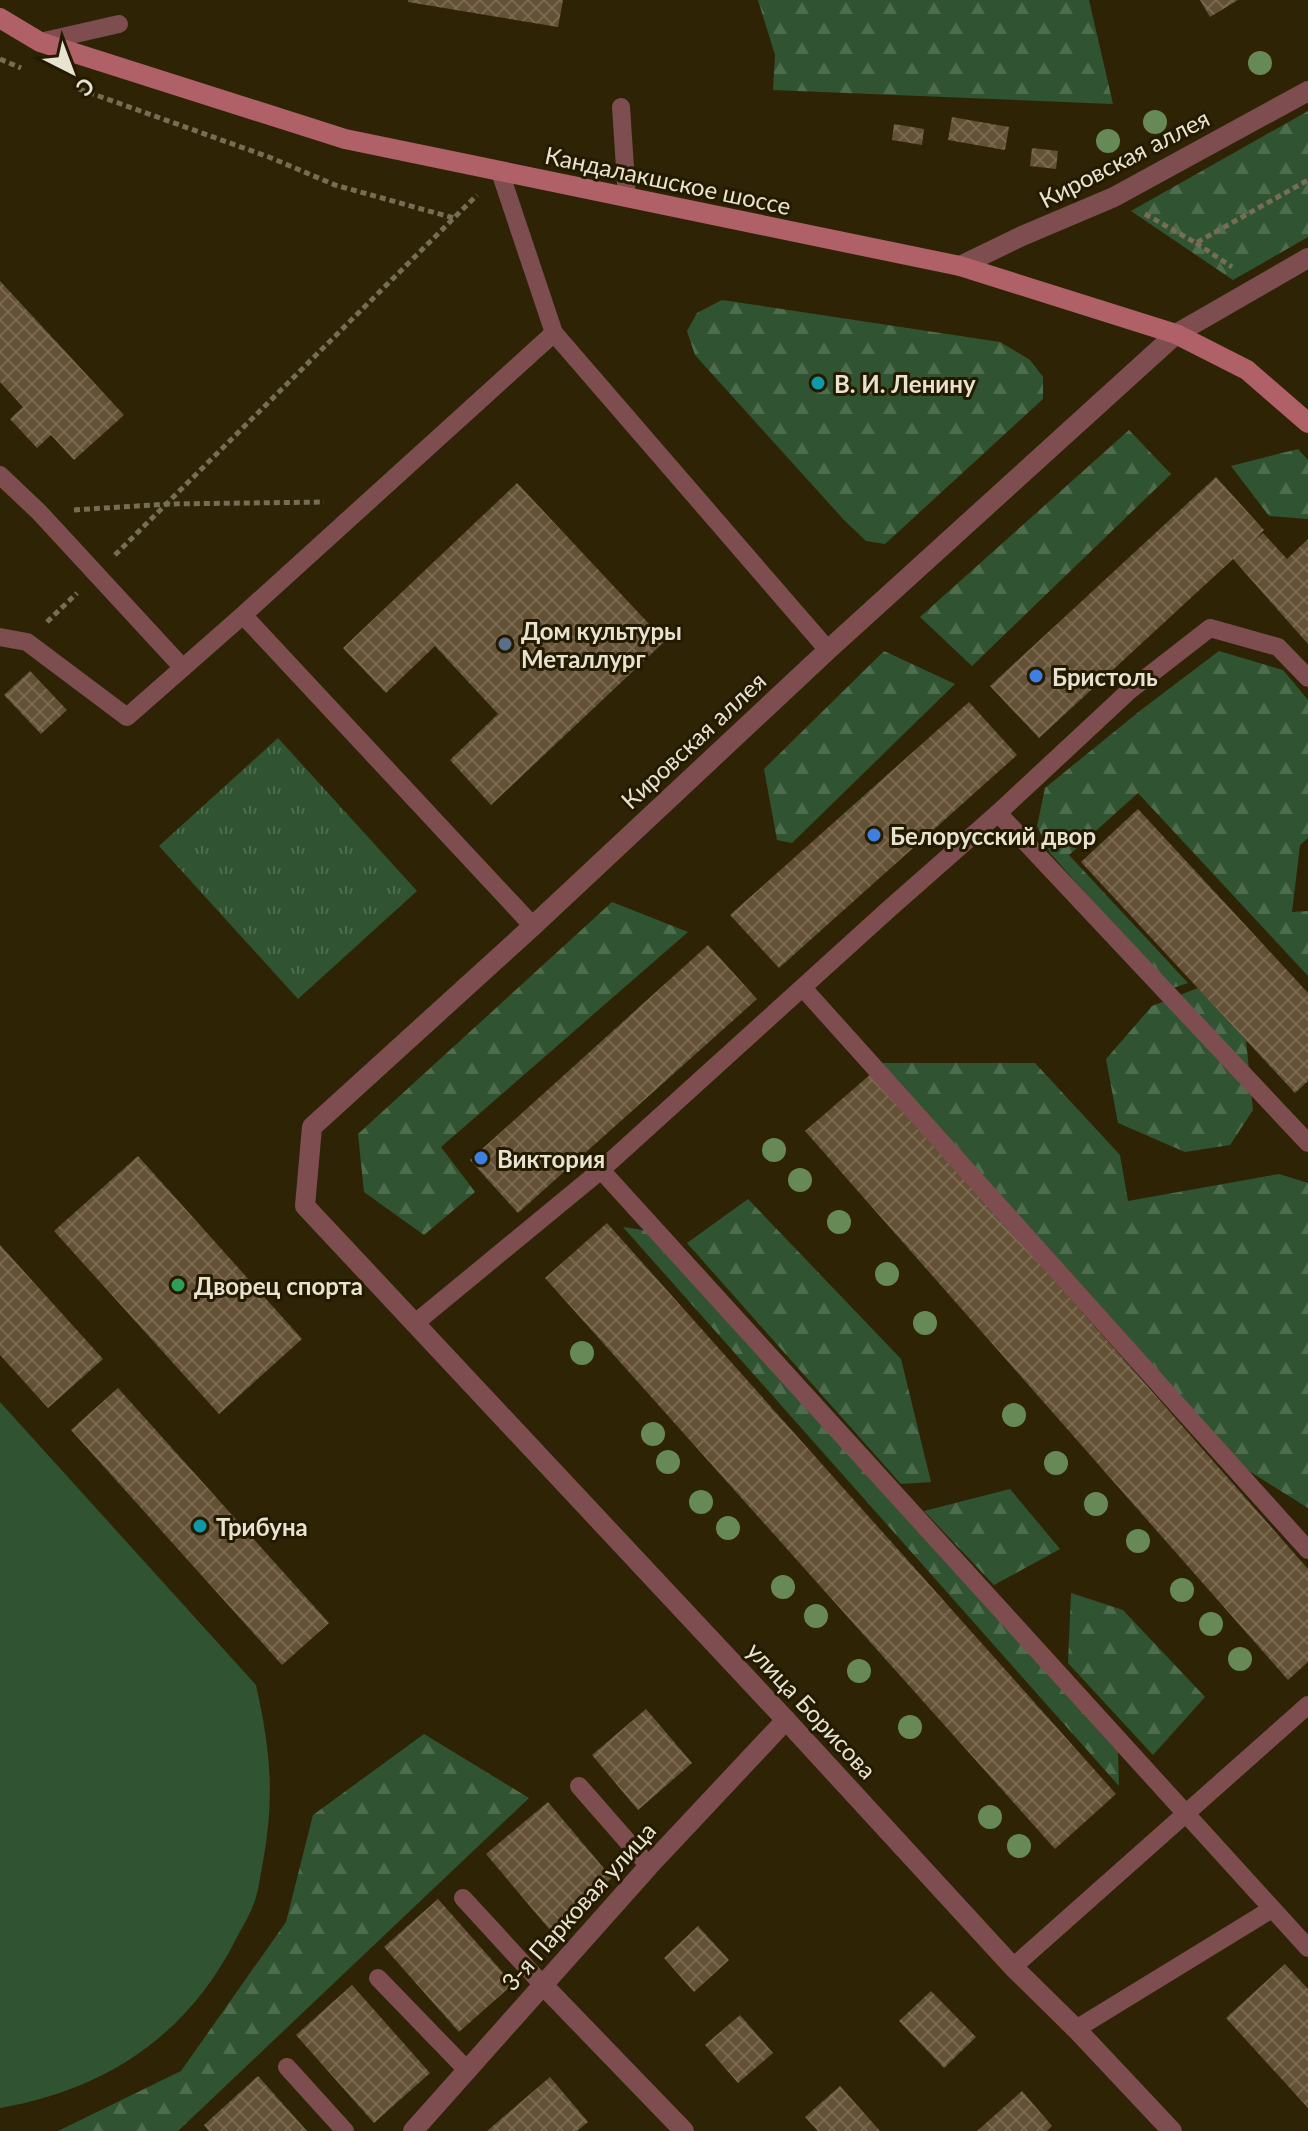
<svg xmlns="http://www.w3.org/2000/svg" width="1308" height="2131" viewBox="0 0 1308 2131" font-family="Lato,sans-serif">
	<defs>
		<pattern id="forest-firs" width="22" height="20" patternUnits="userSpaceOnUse" patternTransform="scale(2)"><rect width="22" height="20" fill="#305431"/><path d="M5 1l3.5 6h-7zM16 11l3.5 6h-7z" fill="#4e6c4e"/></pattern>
		<pattern id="park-tufts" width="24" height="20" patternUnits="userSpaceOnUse" patternTransform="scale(2)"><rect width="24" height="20" fill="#305431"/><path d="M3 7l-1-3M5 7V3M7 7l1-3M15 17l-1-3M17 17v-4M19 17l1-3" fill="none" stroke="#4e6c4e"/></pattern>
		<pattern id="building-cross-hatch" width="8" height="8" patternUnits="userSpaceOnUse" patternTransform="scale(2)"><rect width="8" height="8" fill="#635035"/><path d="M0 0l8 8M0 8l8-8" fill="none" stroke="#796951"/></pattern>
	</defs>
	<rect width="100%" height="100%" fill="#2e2405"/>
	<path fill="#305431" d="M0,1402l256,283c15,67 19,114 6,182 -2,10 -3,20 -6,30 -4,15 -14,30 -21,44 -49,96 -131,149 -235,167z"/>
	<g fill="url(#forest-firs)">
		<path d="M758,0h331l24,104 -340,-14 2,-35z"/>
		<path d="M1308,111v126l-75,43 -102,-69z"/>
		<path d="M722,300l278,42 30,18 13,17v22l-158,145 -19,-3 -22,-21 -149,-165 -8,-24 10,-18z"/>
		<path d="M1129,430l42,44 -199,192 -52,-49z"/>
		<path d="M1298,449l10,11v59l-39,-3 -38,-50z"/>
		<path d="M884,651l71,33 -163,159 -15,-3 -13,-71z"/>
		<path d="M1219,651l64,19 25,30v138l-8,7 -8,67 16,-1v65l-170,-183 -69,62 119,128 -18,6 -120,-136 -13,-27 8,-38 96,-78z"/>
		<path d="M612,902l76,30 -247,215 34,45 -51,43 -60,-43 -6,-58z"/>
		<path d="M1198,988l48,52 7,70 -23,35 -45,7 -67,-29 -12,-64 46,-53z"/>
		<path d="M879,1063h156l85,92 8,46 151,-27 29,9v325l-67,-42z"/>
		<path d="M748,1199l153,160 30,123 -30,2 -214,-241z"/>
		<path d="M623,1227l26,4 469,521 1,34z"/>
		<path d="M1010,1489l50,60 -66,36 -70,-74z"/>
		<path d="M1071,1593l52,17 82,87 -52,58 -85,-92z"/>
		<path d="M424,1734l105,64 -351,333h-120l123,-60 105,-149 27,-107z"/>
	</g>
	<path fill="url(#park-tufts)" d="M278,738l139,153 -119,108 -139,-153z"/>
	<g fill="url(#building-cross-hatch)">
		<path d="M408,0h155l-5,27 -150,-25z"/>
		<path d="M1200,0h38l-28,17z"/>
		<path d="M952,117l57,10 -4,23 -57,-10z"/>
		<path d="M894,124l30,5 -2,16 -30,-5z"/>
		<path d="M1032,148l26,3 -2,18 -26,-3z"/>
		<path d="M0,281l124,134 -50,45 -23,-25 -14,13 -27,-29 13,-12 -23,-25z"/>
		<path d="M1216,477l48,53 -11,12 10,-9 24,26 21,-20v105l-75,-85 -194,179 -49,-52z"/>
		<path d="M517,483l148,158 -174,164 -41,-45 48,-46 -63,-68 -49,47 -43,-45z"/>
		<path d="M30,671l37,39 -26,24 -37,-39z"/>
		<path d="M969,702l48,53 -238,213 -49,-53z"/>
		<path d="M1138,809l170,184v88l-13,12 -214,-231z"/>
		<path d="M708,945l49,54 -239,214 -48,-53z"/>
		<path d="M872,1073l436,496v93l-20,18 -483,-549z"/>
		<path d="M138,1156l164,183 -83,75 -165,-183z"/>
		<path d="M607,1223l509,571 -61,55 -510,-571z"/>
		<path d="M0,1245l103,114 -55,49 -48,-53z"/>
		<path d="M118,1388l211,235 -47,42 -211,-235z"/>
		<path d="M646,1709l46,54 -54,47 -46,-55z"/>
		<path d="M548,1802l64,76 -62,52 -64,-76z"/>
		<path d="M438,1899l75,85 -54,48 -75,-85z"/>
		<path d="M698,1926l31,34 -35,32 -30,-34z"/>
		<path d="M1285,1964l23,25v119l-82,-90z"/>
		<path d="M352,1985l78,88 -56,50 -78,-88z"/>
		<path d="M931,1991l45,46 -32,31 -45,-47z"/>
		<path d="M740,2015l33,38 -35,30 -33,-38z"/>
		<path d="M258,2076l49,55h-98l-5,-6z"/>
		<path d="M550,2077l38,45 -11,9h-90z"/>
		<path d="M840,2086l40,45h-62l-13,-14z"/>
		<path d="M1022,2091l30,35 -5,5h-70z"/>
	</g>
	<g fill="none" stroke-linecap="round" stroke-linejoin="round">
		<g stroke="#766e54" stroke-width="5" stroke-dasharray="6 4" stroke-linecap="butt">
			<path d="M0,59l21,9"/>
			<path d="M79,89l190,68 66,28 119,33"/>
			<path d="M1145,214l51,29 112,-63"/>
			<path d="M1196,243l36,24"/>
			<path d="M74,510l94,-6 156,-2"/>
			<path d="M115,555l362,-360"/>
			<path d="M47,622l30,-29"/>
		</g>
		<g stroke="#7e4d4f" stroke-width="18">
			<path d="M40,42l79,-18"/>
			<path d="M621,107l6,91"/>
			<path d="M500,172l54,161 274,317"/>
			<path d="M0,475l39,37 144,156"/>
			<path d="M243,615l290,311"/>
			<path d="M0,637l27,5 100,75 116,-102 311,-282"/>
			<path d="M1308,678l-30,-31 -68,-19 -81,63 -131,122 310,330"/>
			<path d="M803,988l505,562"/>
			<path d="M601,1170l707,778"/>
			<path d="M414,1324l187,-154 288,-261 109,-96"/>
			<path d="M579,1786l70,80"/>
			<path d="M463,1898l79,86"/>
			<path d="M1013,1967l295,-262"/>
			<path d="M378,1978l89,92"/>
			<path d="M1076,2029l196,-120"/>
			<path d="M287,2067l58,64"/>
		</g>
		<g stroke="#7e4d4f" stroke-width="20">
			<path d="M960,266l62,-30 92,-39 194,-106"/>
			<path d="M542,1984l142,147"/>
			<path d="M413,2131l236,-265 137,-146"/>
			<path d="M1172,2131l-96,-102 -63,-62 -227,-247 -481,-514 7,-79 221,-201 295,-276 348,-316 132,-76"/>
		</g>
		<path stroke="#b06167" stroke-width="20" d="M0,18l40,24 305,97 615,127 216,68 71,36 61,53"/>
	</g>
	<g fill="#678955">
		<circle cx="1260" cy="63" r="12"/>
		<circle cx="1155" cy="122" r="12"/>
		<circle cx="1108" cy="141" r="12"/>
		<circle cx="774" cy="1150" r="12"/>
		<circle cx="800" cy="1180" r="12"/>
		<circle cx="839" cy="1222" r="12"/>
		<circle cx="887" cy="1274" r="12"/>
		<circle cx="925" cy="1323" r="12"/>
		<circle cx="582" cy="1353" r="12"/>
		<circle cx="1014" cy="1415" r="12"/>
		<circle cx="653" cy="1434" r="12"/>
		<circle cx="668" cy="1462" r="12"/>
		<circle cx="1056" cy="1463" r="12"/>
		<circle cx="701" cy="1502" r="12"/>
		<circle cx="1096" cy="1504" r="12"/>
		<circle cx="728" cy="1528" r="12"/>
		<circle cx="1138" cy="1541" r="12"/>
		<circle cx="783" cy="1587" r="12"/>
		<circle cx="1182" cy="1590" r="12"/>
		<circle cx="816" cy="1616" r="12"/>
		<circle cx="1211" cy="1624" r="12"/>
		<circle cx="1240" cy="1659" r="12"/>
		<circle cx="859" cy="1671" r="12"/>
		<circle cx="910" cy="1727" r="12"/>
		<circle cx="990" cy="1817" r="12"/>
		<circle cx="1019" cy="1846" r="12"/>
	</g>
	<g fill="#0f9aa8" stroke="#241a00" stroke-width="3">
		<circle cx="818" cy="383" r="8"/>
		<circle cx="200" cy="1526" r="8"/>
	</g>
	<circle fill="#5c6f8a" stroke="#241a00" stroke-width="3" cx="505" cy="644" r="8"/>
	<g fill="#3f7fe0" stroke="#241a00" stroke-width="3">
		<circle cx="1036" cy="676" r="8"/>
		<circle cx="874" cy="835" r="8"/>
		<circle cx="481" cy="1158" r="8"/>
	</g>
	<circle fill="#2e9e5b" stroke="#241a00" stroke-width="3" cx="178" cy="1285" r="8"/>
	<g text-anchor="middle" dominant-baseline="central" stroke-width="6" stroke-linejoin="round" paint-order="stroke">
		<g font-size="24" fill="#e8e2d1" stroke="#241a00">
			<text transform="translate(1124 158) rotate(-27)">Кировская аллея</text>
			<text transform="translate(668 180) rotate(12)">Кандалакшское шоссе</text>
			<text transform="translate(693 740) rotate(-43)">Кировская аллея</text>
			<text transform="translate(812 1710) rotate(47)">улица Борисова</text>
			<text transform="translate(578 1906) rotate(-48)">3-я Парковая улица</text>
		</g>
		<g font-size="24" font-weight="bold" fill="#e8e2d1" stroke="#241a00" text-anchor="start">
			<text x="834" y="383">В. И. Ленину</text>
			<text x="521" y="630">Дом культуры<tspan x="521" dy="28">Металлург</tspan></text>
			<text x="1052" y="676">Бристоль</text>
			<text x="890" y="835">Белорусский двор</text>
			<text x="497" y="1158">Виктория</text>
			<text x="194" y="1285">Дворец спорта</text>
			<text x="216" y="1526">Трибуна</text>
		</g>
	</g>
	<g transform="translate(72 72) rotate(138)" stroke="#241a00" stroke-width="6" paint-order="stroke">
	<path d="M0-6L14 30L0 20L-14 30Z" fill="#e8e2d1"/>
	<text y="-12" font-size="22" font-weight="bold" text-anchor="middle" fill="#e8e2d1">С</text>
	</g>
</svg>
